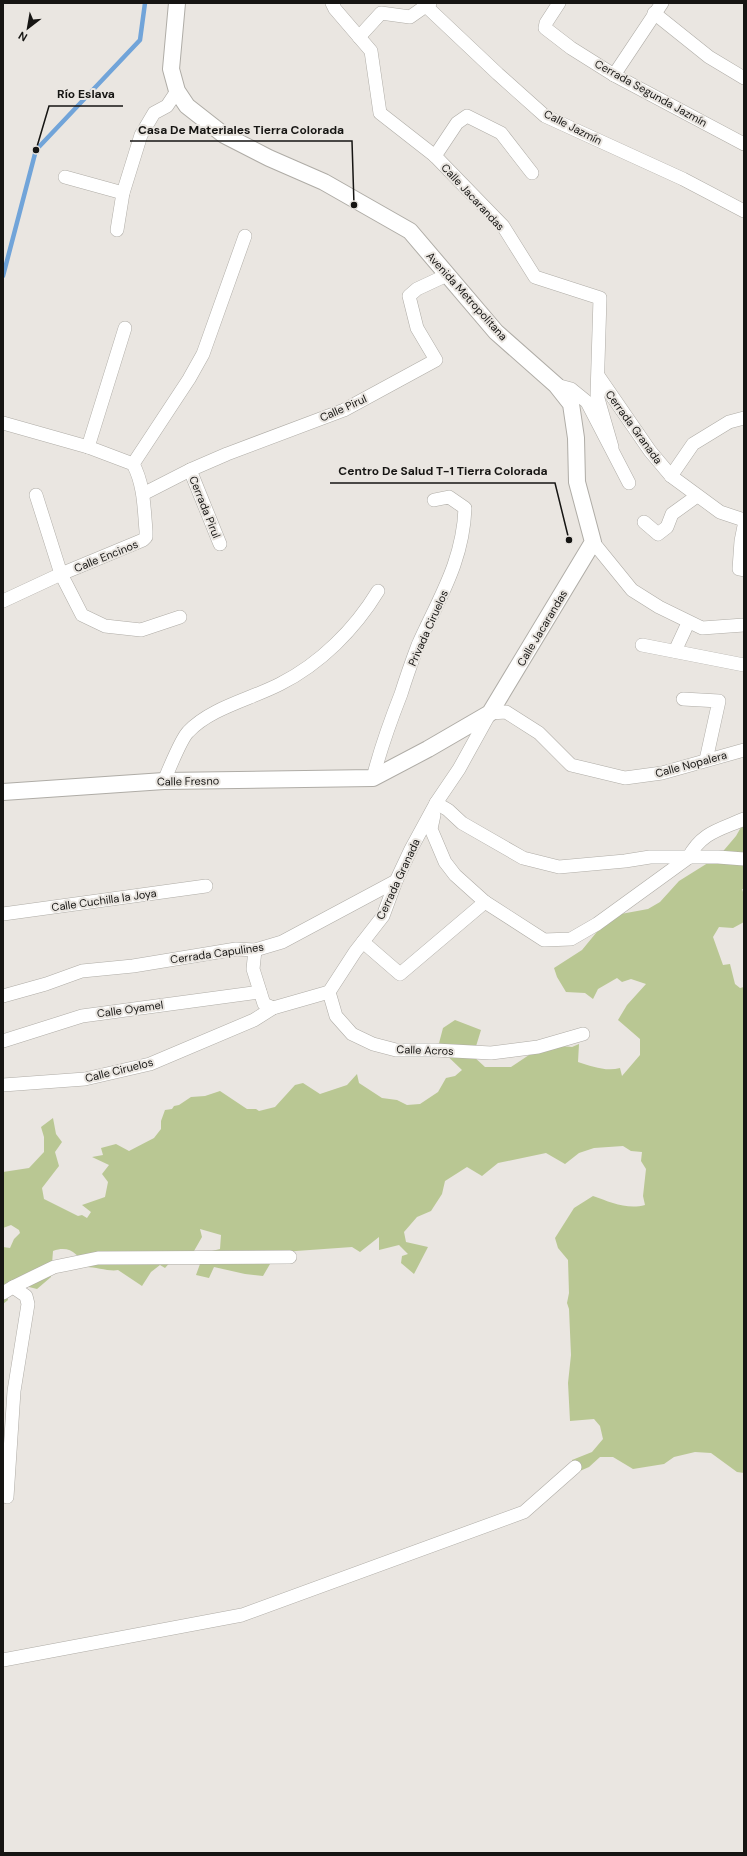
<svg xmlns="http://www.w3.org/2000/svg" width="747" height="1856" viewBox="0 0 747 1856" font-family="'DM Sans',sans-serif">
	<rect width="100%" height="100%" fill="#eae6e1"/>
	<path fill="#b9c793" d="M744,822v67h-2l2,6v27l-11,6 -14,-1 -6,10 10,28 7,-1 5,20 5,4 4,-1v486l-7,-1 -26,-19 -16,-1 -21,5 -10,7 -31,5 -20,-12h-13l-11,10 -16,7 -1,-14 20,-8 11,-13 -3,-13 -6,-7 -24,2 -2,-38 3,-28 -2,-46 -2,-6 2,-10 -1,-33 -10,-12 -3,-10 19,-30 19,-12c17,6 34,14 52,9l-2,-9 3,-27 -5,-8 1,-9 -11,-1 -8,-5 -29,2 -15,5 -14,11 -19,-11 -48,10 -16,13 -15,-9 -22,14 -3,13 -11,17 -14,6 -13,15 2,10 22,5 -14,27 -13,-11 1,-7 6,-2 -9,-9 -20,5v-13l-19,15 -8,-5 -70,5 -12,12 -7,12 -18,-2 -31,-7 -5,11 -13,-3 8,-22 16,-4 1,-14 -21,-6 2,8 -8,14 -10,8 -10,-1 -9,10 -5,-3 -9,7 -9,14 -24,-16c-7,2 -23,-3 -31,-3 -10,-13 -17,-22 -34,-16l-2,26 -14,12 -20,-5 -11,9 2,7 -5,4v-57l7,1 4,-9 6,-6 -1,-3 -8,-5 -8,3v-56l26,-4 15,-16v-15l-3,-10 12,-9 3,16 6,8 -7,10 4,14 -17,22 2,11 34,17 4,-1 5,3 4,-6 -9,-7 23,-8 3,-15 -6,-8 7,-9 -17,-8 11,-2 -2,-7 15,-4 13,7 25,-13 7,-9v-8l4,-11 7,-1 2,-3 5,-1 12,-8 14,-1 15,-5 27,18h9l3,2 16,-4 20,-22 8,-2 17,11 27,-9 10,-11 2,9 23,15 15,2 10,5 13,-1 18,-12 8,-14 9,-2 7,-6 -24,-23 5,-19 12,-8 26,10 -8,26 12,11h26l18,-12 21,-10 22,2 7,-3 -1,18c13,4 28,10 42,6l2,8 18,-21v-16l-22,-19 9,-15 19,-21 -15,-5 -9,3 -5,-4 -19,11 -5,10 -8,-6 -19,-1 -9,-15 -3,-9 28,-18 28,-34 38,-7 12,-7 19,-21 40,-25 17,-20z"/>
	<g fill="none" stroke-linecap="round" stroke-linejoin="round">
		<path stroke="#71a4d9" stroke-width="4.5" d="M3,276l33,-126 104,-110 5,-37"/>
		<defs>
			<g id="minor">
				<path d="M332,3l3,6 36,42 9,62 55,43 68,70 32,51 65,21 -3,97 15,52"/>
				<path d="M559,3l-13,20 -1,5 26,20 43,27 130,69"/>
				<path d="M427,7l71,67 47,42 138,63 61,32"/>
				<path d="M654,13l55,44 35,21"/>
				<path d="M359,37l22,-24 29,4 20,-14"/>
				<path d="M614,75l48,-72"/>
				<path d="M435,156l22,-33 10,-7 34,17 31,40"/>
				<path d="M65,177l58,16"/>
				<path d="M117,230l6,-37 18,-58 13,-22 13,-7 10,-15"/>
				<path d="M599,377l51,74 21,25 49,36 24,8"/>
				<path d="M556,385l15,4 16,13 42,81"/>
				<path d="M3,423l85,24 45,17c11,20 11,44 13,67v6l-3,3 -82,34 -58,27"/>
				<path d="M88,447l37,-119"/>
				<path d="M133,464l56,-85 14,-25 42,-118"/>
				<path d="M190,470l30,74"/>
				<path d="M671,476l22,-32 36,-22 15,-4"/>
				<path d="M143,494l47,-24 37,-16 117,-44 92,-50 -19,-32 -8,-32 8,-7 30,-14"/>
				<path d="M36,495l25,79 21,41 23,11 36,4 39,-13"/>
				<path d="M644,522l14,12 9,-7 5,-13 25,-18"/>
				<path d="M744,526l-3,15 -2,28 5,1"/>
				<path d="M593,542l39,48 27,17 43,21 42,-3"/>
				<path d="M642,645l102,20"/>
				<path d="M675,651l13,-28"/>
				<path d="M683,699l36,2 -13,59"/>
				<path d="M373,778c7,-28 17,-56 28,-84 5,-16 11,-33 17,-49 21,-47 45,-83 47,-137l-16,-11 -15,3"/>
				<path d="M164,781c5,-12 17,-42 24,-49 22,-24 63,-33 92,-48 40,-20 75,-55 98,-93"/>
				<path d="M436,803l12,7 14,13 61,35 36,9 66,-6 25,-4h68l26,2"/>
				<path d="M434,815l-3,14 14,33 10,13 30,27 59,38 27,-1 26,-15 91,-66c14,-26 31,-28 56,-39"/>
				<path d="M3,914l203,-28"/>
				<path d="M363,942l37,32 85,-72"/>
				<path d="M255,950l-2,19 11,35 9,4"/>
				<path d="M329,992l26,-40 28,-36 13,-35 15,-32 25,-46 23,-34 31,-56 16,-1 33,21 32,32 54,13 37,-5 82,-23"/>
				<path d="M329,992l7,24 16,18 21,10 23,6h39l56,3 47,-6 45,-13"/>
				<path d="M3,996l43,-12 36,-13 51,-5 103,-17 19,1 27,-8 114,-61"/>
				<path d="M3,1041l79,-25 178,-24"/>
				<path d="M3,1085l82,-6 65,-15 104,-44 19,-12 56,-16"/>
				<path d="M13,1287l41,-20 44,-9 192,-1"/>
				<path d="M3,1293l10,-6 13,9 2,8 -14,87 -7,106"/>
				<path d="M3,1660l239,-45 282,-103 51,-45"/>
			</g>
			<path id="tertiary" d="M3,792l161,-11 209,-3 55,-29 62,-36 103,-171 -16,-60 -1,-44 -5,-34 -15,-19 -60,-53 -86,-101 -86,-49 -55,-24 -45,-23 -37,-29 -10,-15 -6,-22 6,-66"/>
		</defs>
		<use href="#minor" stroke="#afaca6" stroke-width="14"/>
		<use href="#tertiary" stroke="#afaca6" stroke-width="18"/>
		<use href="#minor" stroke="#fff" stroke-width="13"/>
		<use href="#tertiary" stroke="#fff" stroke-width="16"/>
	</g>
	<g text-anchor="middle" dominant-baseline="central" stroke-width="4" stroke-linejoin="round" paint-order="stroke">
		<g font-size="11" fill="#161513" stroke="#eae6e1">
			<text transform="translate(651 93) rotate(29)">Cerrada Segunda Jazmín</text>
			<text transform="translate(573 127) rotate(27)">Calle Jazmín</text>
			<text transform="translate(473 197) rotate(47)">Calle Jacarandas</text>
			<text transform="translate(467 296) rotate(48)">Avenida Metropolitana</text>
			<text transform="translate(343 408) rotate(-24)">Calle Pirul</text>
			<text transform="translate(634 427) rotate(54)">Cerrada Granada</text>
			<text transform="translate(205 507) rotate(68)">Cerrada Pirul</text>
			<text transform="translate(106 556) rotate(-22)">Calle Encinos</text>
			<text transform="translate(428 628) rotate(-66)">Privada Ciruelos</text>
			<text transform="translate(542 628) rotate(-59)">Calle Jacarandas</text>
			<text transform="translate(691 764) rotate(-15)">Calle Nopalera</text>
			<text transform="translate(188 781) rotate(-1)">Calle Fresno</text>
			<text transform="translate(398 879) rotate(-65)">Cerrada Granada</text>
			<text transform="translate(104 900) rotate(-8)">Calle Cuchilla la Joya</text>
			<text transform="translate(217 953) rotate(-8)">Cerrada Capulines</text>
			<text transform="translate(130 1009) rotate(-8)">Calle Oyamel</text>
			<text transform="translate(425 1050) rotate(2)">Calle Acros</text>
			<text transform="translate(119 1070) rotate(-14)">Calle Ciruelos</text>
		</g>
	</g>
	<path fill="none" stroke="#161513" stroke-width="1.5" d="M36 150L49 106H123M354 205L352 141H130M569 540L555 483H330"/>
	<g fill="#161513" stroke="#eae6e1" stroke-width="1.5">
		<circle cx="36" cy="150" r="4"/>
		<circle cx="354" cy="205" r="4"/>
		<circle cx="569" cy="540" r="4"/>
	</g>
	<g font-size="12" text-anchor="middle" font-weight="bold" fill="#161513" stroke="#eae6e1" stroke-width="4" stroke-linejoin="round" paint-order="stroke">
		<text x="86" y="98">Río Eslava</text>
		<text x="241" y="134">Casa De Materiales Tierra Colorada</text>
		<text x="443" y="475">Centro De Salud T-1 Tierra Colorada</text>
	</g>
	<rect width="747" height="1856" fill="none" stroke="#161513" stroke-width="8"/>
	<g transform="translate(28 28) rotate(211)" stroke="#eae6e1" stroke-width="3" paint-order="stroke">
	<path d="M0-3L7 15L0 10L-7 15Z" fill="#161513"/>
	<text y="-6" font-size="11" font-weight="bold" text-anchor="middle" fill="#161513">N</text>
	</g>
</svg>
